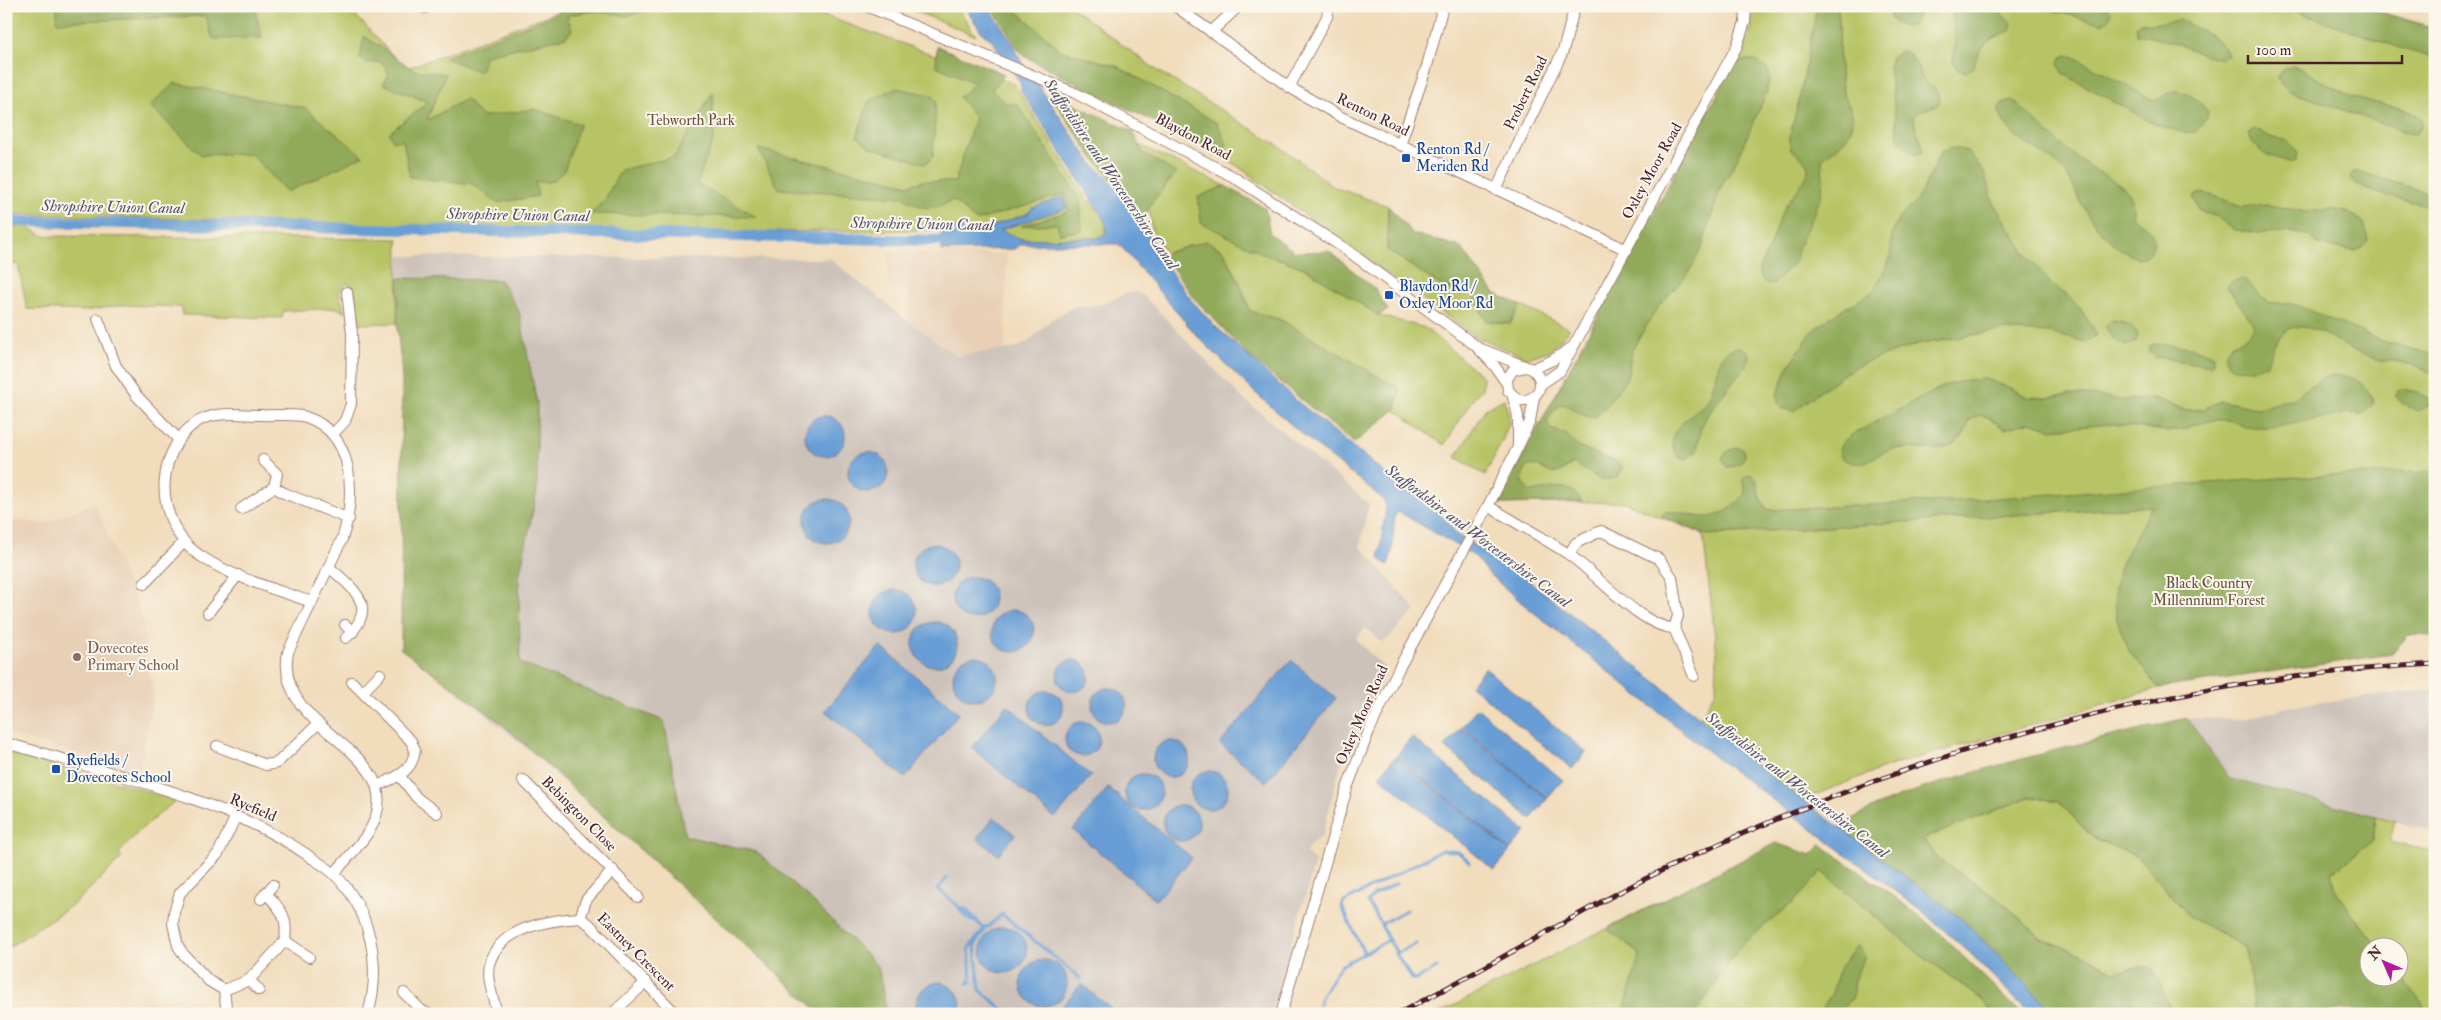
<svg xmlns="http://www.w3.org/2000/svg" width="2441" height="1020" viewBox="0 0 2441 1020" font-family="'IM FELL Double Pica',serif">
	<rect width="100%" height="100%" fill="#fbf7ec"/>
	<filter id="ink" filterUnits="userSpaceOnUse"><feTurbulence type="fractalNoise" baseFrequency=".02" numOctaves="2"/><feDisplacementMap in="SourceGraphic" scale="10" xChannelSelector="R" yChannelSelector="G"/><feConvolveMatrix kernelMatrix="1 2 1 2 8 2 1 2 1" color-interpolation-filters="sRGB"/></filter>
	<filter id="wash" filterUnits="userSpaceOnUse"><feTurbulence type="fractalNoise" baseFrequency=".0096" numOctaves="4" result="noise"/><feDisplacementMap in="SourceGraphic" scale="20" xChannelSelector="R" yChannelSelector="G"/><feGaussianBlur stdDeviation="1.12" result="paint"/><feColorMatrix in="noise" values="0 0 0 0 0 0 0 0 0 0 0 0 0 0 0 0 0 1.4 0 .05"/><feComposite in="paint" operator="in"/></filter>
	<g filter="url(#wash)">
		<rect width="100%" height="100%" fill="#f1dcbb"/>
		<g fill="#e8cfb5">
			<path d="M888,253l118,1 -1,97 -48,5 -49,-35v-32h-20z"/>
			<path d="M94,503l48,113 11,81 -14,75 -133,-39v-214l39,4z"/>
		</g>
		<g fill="#cdc2b9">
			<path d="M399,256l431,3 78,62 49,35 59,-8 12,-6 24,-23 21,-12 30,-3 24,-11 9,-1 8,4 96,100 129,108 -9,42 56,64 -33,33 -18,-15 -10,11 31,30 -42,82 -22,86 -12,7 -2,5 -2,4 9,9 -44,152h-450l-290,-262 -94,-78 -34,-24 -1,-273 -5,-54z"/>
			<path d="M2435,689v143l-205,-53 -43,-61 58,1 51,-14z"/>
		</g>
		<g fill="#b7c465" stroke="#807248">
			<path d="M6,6h341l58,63 167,-63h226l216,78 74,117c10,7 22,22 17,34l-7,3 -77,1 -21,-9 66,-22h-34l-5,6 -43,15 -294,4 -684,-19z"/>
			<path d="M903,6h54l19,30z"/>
			<path d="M1011,6h59l85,63 124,77 55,41 54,19 -1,44 59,39 25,1 15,31 24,3 10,-19 50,24 -19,21 -23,8 -54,-22 -255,-183 8,-8 -110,-79 -55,-15z"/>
			<path d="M1754,6h605l76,22v456l-717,50 434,-28 -23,145 30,37 -273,79 -84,33 -60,-45 -14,-15 -28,-23 16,-26 1,-36 -14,-121 -79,-32 -127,2 253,-469z"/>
			<path d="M1140,145l85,41 -27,11 64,56 43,15 73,47 47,13 58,49 -1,12c-16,15 -24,38 -38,56l-49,-35 4,-21 -118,-69 -31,-9 -11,-30 -16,-31 -17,-9 -40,12 -14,-23 -3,-24 27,-33 -34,-20z"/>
			<path d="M17,226h10l16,10 355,3 -1,84 -37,1 -7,-38 -6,-3 -8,10 6,20 -8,-5 -53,3 -2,7 -100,-3 -1,-8 -58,-2 -38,6 -58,-2 -9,-45h-12v-31z"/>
			<path d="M1504,399l6,21 -7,19 -18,36 -29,-18 29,-48z"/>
			<path d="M6,752l125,34 44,15 -36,30 -20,22 3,5 -48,46 -68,45v-135l4,-8 -4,-13z"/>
			<path d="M2029,797l29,4 34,36 46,20 52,60 56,31 9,66h-82l-21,-45 -11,-3 -26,6 -29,-16 -45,-18 -40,-37 -63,-42 -15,-20z"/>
			<path d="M2376,816l19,5 -5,21 45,10v162h-5l-31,-40 -1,-26 -20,-1 -43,-56 -4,-18 42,-32z"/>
			<path d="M1776,843l-56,65 48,-30 30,-27 13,4 11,16 96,82 62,45 14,16h-557z"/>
		</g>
		<g fill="#91aa5a" stroke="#6e6442">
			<path d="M57,6h197l8,32 -49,1 -8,-23 -148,6z"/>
			<path d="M577,6h86l-37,10 -30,-5 -29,4 5,15 -6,7 -80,18 -6,17 -35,-14z"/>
			<path d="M991,6h20l51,45 55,15 100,57 10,22 -8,8 -130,-63 -67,-35z"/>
			<path d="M1817,6h21c3,26 -1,61 5,85 3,13 13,21 9,35 -4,17 -19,23 -30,33l1,22 -2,16 -22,49 -5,17 -20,20 -7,1c-17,-12 -3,-23 2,-36 7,-19 10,-34 22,-50 6,-9 18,-19 17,-30 -1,-9 -12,-13 -18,-20v-13l10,-39z"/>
			<path d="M1889,6h31l-3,12 -5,8 -9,1 -13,-9z"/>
			<path d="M1952,6h41l19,18 -2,7c-19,7 -33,15 -36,36l-8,5 -8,-2 -5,-7 2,-24z"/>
			<path d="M2036,6h69l6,6 -2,7 -6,5z"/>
			<path d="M2281,6h78l76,22v30l-29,-8z"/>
			<path d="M2179,20c17,8 44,17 49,36l-6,3 -24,-6 -17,-9 -44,-10 -2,-8 6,-4 11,2z"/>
			<path d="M364,36l50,34 32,4 -19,46 39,-21 16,18 52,-8 46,15 -16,47 -13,11h-16l3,14 -41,7 -24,-19 -63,-7 -7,-37 -10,1 -4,-8 39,-31 -45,-18 6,-10 -8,-12 -15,1 -6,-4z"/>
			<path d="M937,46l67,28 -12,16 13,13 12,1 63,95 2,31 -22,4 -3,-10 -36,2 48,-15 -5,-17 -88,27 -23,-21c-20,10 -30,11 -50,-3l-124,-8 -21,-40 151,36 14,-4 32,1 20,-65 -16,-20 16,-14 -39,-17z"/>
			<path d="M1901,51l6,1c8,7 10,16 15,25 6,9 16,10 18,22l-2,6 -18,6 -6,6c0,14 9,22 9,35l-9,3 -16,-16 -9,-72 1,-9z"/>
			<path d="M2067,55l7,2 79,43c9,-1 10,-5 18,-8 13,-5 30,10 37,20l-1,6 -12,14 -11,1 -30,-9 -92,-51 -4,-10 3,-5z"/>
			<path d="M1745,60h10l13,10 2,7 -4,17 -30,67 -16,28 -18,58 -12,24 -31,35 -14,22 -13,22 -5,28 -26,35 -8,5c-12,-1 -19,-11 -31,-14l-7,5 -8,13 3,7 16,5 12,13 42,16 2,6 -4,8 -16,3 -29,-17c-26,20 -20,5 -43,2 -10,9 -10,18 1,27 22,-3 39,-12 51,10l-85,2 236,-439z"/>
			<path d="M2292,66l8,2c27,17 54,32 86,37 9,2 26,4 33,12 5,6 2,12 -3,17l-8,-1 -119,-42 -8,-7 -3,-7 4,-6z"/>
			<path d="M174,83l131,25 58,48 -76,36 -36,-38 -50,1 -51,-49z"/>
			<path d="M896,88l36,7 4,6 -3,56 -7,7 -56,-17 -13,-11 12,-35z"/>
			<path d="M713,92l1,46 -17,46 60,33 -166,-3 14,-15 16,-29 53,-13z"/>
			<path d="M1049,93l83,38 11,22 33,20 -27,33 -4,12 -52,-60z"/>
			<path d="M2011,100l6,3c22,22 43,43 69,61 13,10 30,15 42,28 6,8 6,15 4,25 5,4 12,7 16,11 12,12 3,36 -15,28 -19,-8 -40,-30 -49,-48 -8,-15 -13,-30 -25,-42 -19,-18 -55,-28 -60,-57l3,-6z"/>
			<path d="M2254,129l19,9 13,2 12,12 -1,7 -5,4 -28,-9 -12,-12 -3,-9z"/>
			<path d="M1953,148l14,3 9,10 8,12 10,31 31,49 28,33 14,9 14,14 16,26 -10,7 -38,-9 -47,-3 -86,15 -48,16 -23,12 -51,38 -11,-2 -5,-6 -1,-8 11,-28 24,-35 20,-16 42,-25 16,-32 2,-25 7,-16 17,-16 17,-32 7,-18z"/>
			<path d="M2358,171l77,24v12c-20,-6 -75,-12 -85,-30l2,-4z"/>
			<path d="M1225,186l40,22 5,26 25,18 34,-1 46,38 13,21 -10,5 -73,-47 -43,-15 -61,-30 -3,-26z"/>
			<path d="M2202,192l40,14 26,-1 38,7 25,-3 17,3 16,11 4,16 -4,7 -8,5 -28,-4 -10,-2 -8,-9 -20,-4 -31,1 -25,-3 -17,-13 -18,-7 -6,-13z"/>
			<path d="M1388,206l25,28 48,13 33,46 26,12 -10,19 -24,-3 -15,-31 -25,-1 -59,-39z"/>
			<path d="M1206,241l17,10 16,30 11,30 31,9 119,69 -5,21 -41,33 -104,-86 -55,-58 -31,-43 2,-3z"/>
			<path d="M399,278l101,2 19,31 18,92v88l-18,86 1,86 144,58 21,115 72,16 52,46 69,68 9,48h-66l-321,-292 -99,-73 1,-272 -5,-54z"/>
			<path d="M2242,279l5,2 13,16 11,6h20l91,38 53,14v19c-13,-5 -27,-11 -40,-13 -6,-1 -13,0 -19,-2 -43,-10 -87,-70 -109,5l-12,5 -24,-1c-21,-29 20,-20 22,-45l-26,-36 5,-6z"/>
			<path d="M2112,320c11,0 30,8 24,22l-11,4 -11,-6 -9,-14z"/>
			<path d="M2155,344l37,3 22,9v7l-3,3 -56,-9 -6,-6v-5z"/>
			<path d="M1739,347l8,4 2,4 -2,11 -10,10 -29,38 -7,14 -4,23 -10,8h-6c-6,-5 -10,-13 -8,-21 3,-16 25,-26 34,-37 12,-17 5,-51 32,-54z"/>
			<path d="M2333,375c23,1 33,7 41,28l-11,11 -14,-1 -73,14h-31l-15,-7h-15l-22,5 -11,5 -17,1 -53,-7 -61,5 -20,-7 -27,7 -14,-11 -11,-3 -10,6c-3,9 -6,17 -14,22 -16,12 -42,3 -61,6 -23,4 -29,25 -53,8l-2,-8 4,-7 10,-8 91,-48 22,-6 19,-1 23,8 20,10 17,1 23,-3h22l33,5 32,-2 30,12 18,-1 18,-8 37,7 36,-10 25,-18z"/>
			<path d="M2402,389l16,3 11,7 1,5 -12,7 -9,-3 -13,-12 2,-6z"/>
			<path d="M1736,447l8,3 1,6c-4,8 -9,11 -18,11l-5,-9 4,-5z"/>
			<path d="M2435,471v165l-27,-1 -16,19 -233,34 -30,-37 -13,-34 -1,-30 6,-24 31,-57 -445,29 -46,-18 4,-5c12,-2 19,2 31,4 19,5 37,-7 48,-21l1,-7 -3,-8 4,-4 6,-1 4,4 4,19 8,12 201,-10 310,-22z"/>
			<path d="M2187,718l43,61 146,37 -3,25 -42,32 4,18 43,56 -10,1v30h30l1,-4 31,40h-68l-11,-5 -53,5h-43l-9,-66 -56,-31 -52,-60 -46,-20 -34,-36 -29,-4 -106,42 15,20 63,42 40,37 45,18 29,16 26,-6 11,2 21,46h-118l-92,-94 -124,-92c36,-26 81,-39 123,-52 74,-22 149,-40 225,-58z"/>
			<path d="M1776,843l35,12 10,-10 69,48 46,37 86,84h-28l-14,-16 -62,-45 -96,-82 -27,30 -54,44 -46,69h-72l17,-60 -33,-25z"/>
			<path d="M1857,945l8,11 -11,24 -2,19 -18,15h-14l12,-21 8,-26z"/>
		</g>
		<g fill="#689ed5" stroke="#595e80">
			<path d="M964,6h24l27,41 1,6 75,109 44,45 26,51 31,43 22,24 83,76 90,74 35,22 26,25 7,11 25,16 12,2 236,189 14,15 199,148 22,17 92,94h-25l-59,-60 -50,-44 -206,-153 -193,-154 -32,-28 -14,-18 -77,-45 -4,3 -3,37 -4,13 -9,-6 7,-52 -2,-7 -81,-65 -52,-46 -54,-53 -78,-92h-97l-8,5 -72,2v-23l42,1 43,-15 5,-6 31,-11 4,11 -67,22 21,9 77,-1 7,-3c4,-7 0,-12 -3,-19l-81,-125v-7l-29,-44 -9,-6z"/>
			<circle cx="825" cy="436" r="20"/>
			<circle cx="868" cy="472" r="20"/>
			<circle cx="827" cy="521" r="22"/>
			<circle cx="934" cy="565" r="21"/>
			<circle cx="973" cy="598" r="21"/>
			<circle cx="895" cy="612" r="22"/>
			<circle cx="1013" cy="631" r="21"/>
			<circle cx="935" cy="644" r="22"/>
			<path d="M880,646l79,67 -54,65 -80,-67z"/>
			<circle cx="975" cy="678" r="22"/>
			<circle cx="1073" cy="676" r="16"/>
			<path d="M1291,660l45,38 -70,84 -46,-38z"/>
			<path d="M1485,668l101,84 -14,17 -102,-84z"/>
			<circle cx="1109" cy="705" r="17"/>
			<circle cx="1046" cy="708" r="17"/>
			<path d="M1007,705l84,71 -36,42 -83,-70z"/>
			<path d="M1477,708l86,72 -16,18 -85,-71z"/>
			<circle cx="1082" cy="739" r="17"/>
			<path d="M1461,728l86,71 -16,20 -86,-72z"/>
			<path d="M1412,737l114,95 -16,18 -114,-94z"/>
			<circle cx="1171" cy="759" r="18"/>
			<path d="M1395,757l115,94 -16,19 -115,-94z"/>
			<circle cx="1209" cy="790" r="19"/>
			<circle cx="1143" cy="792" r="18"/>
			<path d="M1108,788l84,70 -36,42 -83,-70z"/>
			<circle cx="1181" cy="823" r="18"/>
			<path d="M994,817l21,18 -17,20 -21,-17z"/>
			<circle cx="1004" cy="950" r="23"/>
			<circle cx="1044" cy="983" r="23"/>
			<path d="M940,982c15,4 25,16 19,32h-42c-4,-18 6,-30 23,-32z"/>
			<path d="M1081,984l37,30h-62z"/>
		</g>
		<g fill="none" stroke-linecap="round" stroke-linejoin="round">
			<g stroke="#689ed5" stroke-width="3">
				<path d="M947,878l-9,11 45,38h5l14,-13 79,65"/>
				<path d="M961,908l4,1 12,11"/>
				<path d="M960,909c2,7 10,13 17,13"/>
				<path d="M1382,926l-14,-24 6,-7 23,-12"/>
				<path d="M983,928l1,4 -9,13 5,45 28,24"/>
				<path d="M1389,940l8,13 19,-9"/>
				<path d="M1395,952l17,27 4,1 21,-12"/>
				<path d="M1364,953l-22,-46 2,-5 98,-52 16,2 12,10"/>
				<path d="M968,983l3,-1 -2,-34 14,-18"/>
				<path d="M1319,1005l2,-8 19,-31 49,-26 -7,-13 1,-4 23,-13"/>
			</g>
			<path stroke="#689ed5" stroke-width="11" d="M6,221l951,20"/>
		</g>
	</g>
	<g filter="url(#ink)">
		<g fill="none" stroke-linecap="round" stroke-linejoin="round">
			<defs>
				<g id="minor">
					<path d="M423,6l2,2"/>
					<path d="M866,6l209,87 157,83 112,72 132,98 18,19 13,19"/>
					<path d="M1175,6l114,81 52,30 286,133"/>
					<path d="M1211,32l28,-26"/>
					<path d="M1289,87l38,-70 2,-11"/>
					<path d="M1400,145l27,-79 16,-60"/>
					<path d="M1496,190l67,-139 12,-45"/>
					<path d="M98,319l18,47 20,29 43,45"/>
					<path d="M1481,349l51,20c16,13 6,34 -14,31l-10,-10 -1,-11 6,-9 13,-3"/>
					<path d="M1532,369l21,-9 18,-12"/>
					<path d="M1541,384l19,-13 177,-325 8,-24 1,-16"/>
					<path d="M1513,397l5,19v28"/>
					<path d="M333,434l12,-13 6,-17 1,-70 -5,-42"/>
					<path d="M274,487l10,6 65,26"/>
					<path d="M1488,506c27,16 54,31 80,48 27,18 74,74 106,74l4,-12 -6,-39 -13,-18 -58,-28 -25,12 -7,11"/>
					<path d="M241,509l33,-22 3,-13 -14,-14"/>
					<path d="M329,567c25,23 51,39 17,71"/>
					<path d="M144,584l40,-42"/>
					<path d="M311,602c-36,-13 -77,-24 -109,-45 -20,-12 -32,-33 -36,-55 -7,-33 11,-78 46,-86 15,-4 33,-1 49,-1 14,1 33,-2 45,2 50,17 50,81 36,122l-54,113c-16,82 122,96 84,174 -9,17 -26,33 -38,48"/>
					<path d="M208,613l30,-38"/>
					<path d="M345,625l8,7"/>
					<path d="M1674,628l20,48"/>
					<path d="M352,682l59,59 4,9c-3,23 -19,27 -38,36"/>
					<path d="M363,692l17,-18"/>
					<path d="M6,743c96,28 218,55 300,111 9,7 20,12 28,20 37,35 48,92 34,140"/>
					<path d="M217,746l49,19 11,-2 41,-39"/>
					<path d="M399,775l18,23 20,15"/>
					<path d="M523,780l115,117"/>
					<path d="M236,816l-18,38 -38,39 -6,19 -1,12 5,22 6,9 25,26 15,9 25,-10 36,-39"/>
					<path d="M266,893c16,18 22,23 19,48l24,16"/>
					<path d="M261,899l12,-14"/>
					<path d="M580,918l6,-18 27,-30"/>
					<path d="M249,980l10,10"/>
					<path d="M224,990l3,24"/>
					<path d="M404,993l17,17 7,4"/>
					<path d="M497,1014c-3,-15 -13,-38 -7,-53 12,-34 59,-41 90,-43l9,6 87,90"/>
					<path d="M612,1014l34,-32"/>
					<path d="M1281,1014l66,-226 22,-57 30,-63 89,-162 30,-59 12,-26 4,-24"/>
				</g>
			</defs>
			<use href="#minor" stroke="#9e7e73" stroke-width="12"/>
			<use href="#minor" stroke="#fff" stroke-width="10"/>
			<defs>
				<path id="rail" d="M1397,1014c98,-49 190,-109 289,-155 235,-109 489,-182 749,-195"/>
			</defs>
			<use href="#rail" stroke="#4a1f2b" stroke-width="5"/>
			<use href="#rail" stroke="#fbf7ec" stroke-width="3" stroke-dasharray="9" stroke-linecap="butt"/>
		</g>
	</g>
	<g fill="#1a4fb4" stroke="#fbf7ec" stroke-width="2">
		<rect x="1401" y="153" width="10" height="10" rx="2.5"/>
		<rect x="1384" y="290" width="10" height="10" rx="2.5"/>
		<rect x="51" y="764" width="10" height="10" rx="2.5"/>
	</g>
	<circle fill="#8d6e63" stroke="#fbf7ec" stroke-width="2" cx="77" cy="657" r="5"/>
	<g text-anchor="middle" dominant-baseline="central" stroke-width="4" stroke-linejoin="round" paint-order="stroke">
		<g font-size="15" fill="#4a1f2b" stroke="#fbf7ec">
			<text transform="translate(1526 93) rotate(-64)">Probert Road</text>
			<text transform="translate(1373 115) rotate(26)">Renton Road</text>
			<text transform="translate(1193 137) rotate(28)">Blaydon Road</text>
			<text transform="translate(1652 171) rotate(-61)">Oxley Moor Road</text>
			<text transform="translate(1362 715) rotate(-66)">Oxley Moor Road</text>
			<text transform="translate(253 808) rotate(23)">Ryefield</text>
			<text transform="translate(579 814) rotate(45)">Bebington Close</text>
			<text transform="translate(636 952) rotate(45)">Eastney Crescent</text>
		</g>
		<g font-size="15" fill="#6b513c" stroke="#fbf7ec">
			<text x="691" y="120">Tebworth Park</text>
			<text x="2209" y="583">Black Country<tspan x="2209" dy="17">Millennium Forest</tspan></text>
		</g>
		<g font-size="15" fill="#164399" stroke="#fbf7ec" text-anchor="start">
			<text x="1416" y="149">Renton Rd /<tspan x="1416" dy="17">Meriden Rd</tspan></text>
			<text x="1399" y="286">Blaydon Rd /<tspan x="1399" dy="17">Oxley Moor Rd</tspan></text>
			<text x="66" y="760">Ryefields /<tspan x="66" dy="17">Dovecotes School</tspan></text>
		</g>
		<g font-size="15" fill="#785e54" stroke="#fbf7ec" text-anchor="start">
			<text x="87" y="648">Dovecotes<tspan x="87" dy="17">Primary School</tspan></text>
		</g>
		<g font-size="16" font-style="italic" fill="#56526f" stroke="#fbf7ec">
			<text transform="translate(1111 174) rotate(56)">Staffordshire and Worcestershire Canal</text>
			<text transform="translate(113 207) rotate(1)">Shropshire Union Canal</text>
			<text transform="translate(518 215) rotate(1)">Shropshire Union Canal</text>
			<text transform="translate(922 224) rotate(1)">Shropshire Union Canal</text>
			<text transform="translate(1478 536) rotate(37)">Staffordshire and Worcestershire Canal</text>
			<text transform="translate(1797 785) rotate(38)">Staffordshire and Worcestershire Canal</text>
		</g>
	</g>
	<rect width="2441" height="1020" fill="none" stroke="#fbf7ec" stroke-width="25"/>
	<g transform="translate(2384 962) rotate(315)"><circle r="24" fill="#fbf7ec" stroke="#b4a19f"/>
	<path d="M0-4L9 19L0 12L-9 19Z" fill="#b5179e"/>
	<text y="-8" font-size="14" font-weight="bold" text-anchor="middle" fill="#4a1f2b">N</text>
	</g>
	<path d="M2248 55v8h154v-8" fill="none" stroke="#4a1f2b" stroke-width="2.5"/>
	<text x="2256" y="55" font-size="15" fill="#4a1f2b" stroke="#fbf7ec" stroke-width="4" paint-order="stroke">100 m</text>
</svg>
